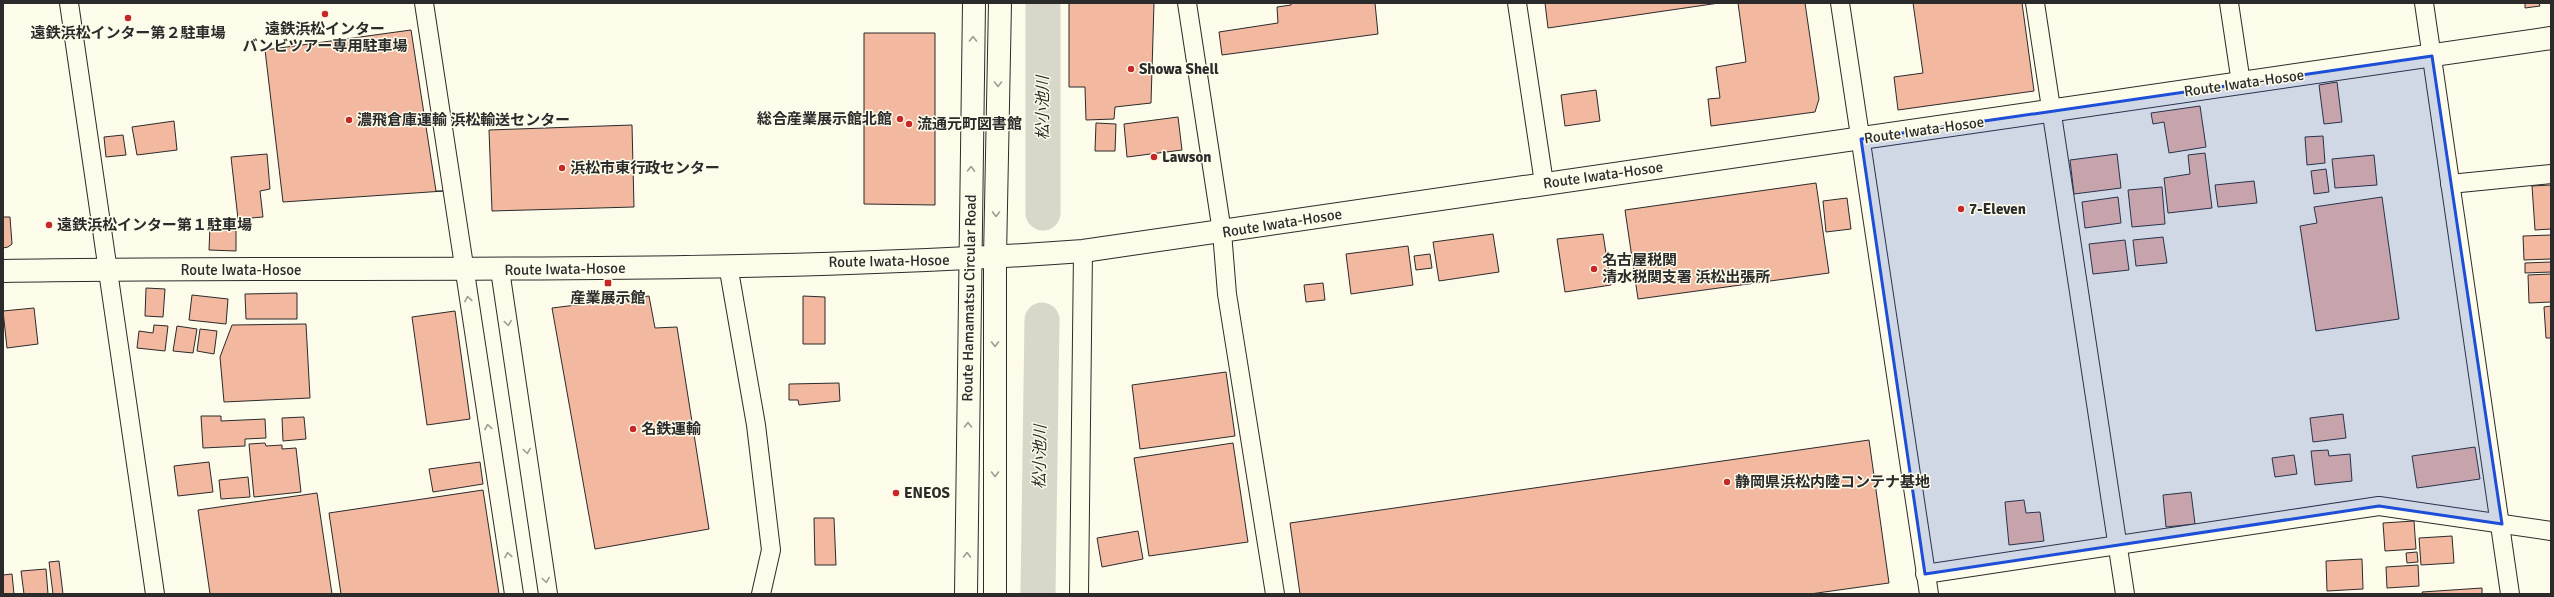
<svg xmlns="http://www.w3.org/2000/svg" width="2554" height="597" viewBox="0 0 2554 597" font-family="Signika,'Noto Sans JP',sans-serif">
	<rect width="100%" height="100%" fill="#fdfbea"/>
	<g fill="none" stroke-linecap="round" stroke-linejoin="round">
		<g stroke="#d8d7c9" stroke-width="35">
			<path d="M1043,213v-210"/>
			<path d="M1038,594l4,-274"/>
		</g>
	</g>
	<g fill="#f2b8a0" stroke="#2b2b2b">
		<path d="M1069,3h85l-3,100 -36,4 -1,12 -28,1 -1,-33h-16z"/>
		<path d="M1291,3h84l3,31 -156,21 -3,-23 59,-9 -1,-16 14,-2z"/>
		<path d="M1545,3h174l-171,25z"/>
		<path d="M1738,3h67l14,96 -4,13 -104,14 -3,-27 12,-1 -4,-31 30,-5z"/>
		<path d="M1913,3h109l12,88 -136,19 -4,-33 29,-4z"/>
		<path d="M2525,3h14l1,3 -15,2z"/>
		<path d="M411,30l25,161h8l-161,11 -18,-152z"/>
		<path d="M864,33h71v172l-71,-1z"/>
		<path d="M2337,82l5,40 -18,2 -5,-39z"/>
		<path d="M1596,90l4,31 -35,5 -4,-31z"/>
		<path d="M2200,106l6,41 -37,6 -5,-31 -11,2 -2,-11z"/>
		<path d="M1178,117l4,33 -55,7 -3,-33z"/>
		<path d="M174,121l3,29 -40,5 -5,-28z"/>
		<path d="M1096,123l20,1 -1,27h-20z"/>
		<path d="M632,125l2,82 -142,4 -3,-81z"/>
		<path d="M123,135l3,20 -20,2 -2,-20z"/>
		<path d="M2323,136l2,27 -18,2 -2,-28z"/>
		<path d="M2205,153l7,55 -44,5 -4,-35 26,-4 -2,-19z"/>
		<path d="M267,154l3,35 -10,2 3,26 -25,2 -7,-62z"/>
		<path d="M2117,154l4,34 -47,6 -4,-34z"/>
		<path d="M2374,155l3,30 -42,3 -3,-29z"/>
		<path d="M2326,169l3,23 -15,2 -3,-23z"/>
		<path d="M2254,181l3,22 -39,4 -3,-22z"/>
		<path d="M1816,183l13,90 -191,26 -13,-89z"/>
		<path d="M2551,185v44l-16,1 -3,-44z"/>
		<path d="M2162,187l3,37 -33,3 -4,-37z"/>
		<path d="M2118,197l3,26 -36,5 -3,-26z"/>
		<path d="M2382,197l17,122 -83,12 -16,-105 17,-3 -3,-16z"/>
		<path d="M1847,198l4,31 -25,3 -3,-31z"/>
		<path d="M3,217h7l2,27 -4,3 -5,1z"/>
		<path d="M210,226l26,1v24l-27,-1z"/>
		<path d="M1493,234l6,38 -60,9 -6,-39z"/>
		<path d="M1603,234l8,51 -46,7 -8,-53z"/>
		<path d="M2551,235v24l-27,1 -1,-24z"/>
		<path d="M2163,237l4,26 -31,3 -3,-26z"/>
		<path d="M2125,240l4,30 -36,4 -4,-30z"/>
		<path d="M1408,246l5,39 -62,9 -5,-40z"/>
		<path d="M1430,254l2,14 -16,2 -2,-14z"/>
		<path d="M2551,262v10l-26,1v-10z"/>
		<path d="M2551,274v28l-22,1 -1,-28z"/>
		<path d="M1323,283l2,17 -19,2 -2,-17z"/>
		<path d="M146,288l19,1 -2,28 -18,-1z"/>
		<path d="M297,293v26h-51l-1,-25z"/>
		<path d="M192,295l36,4 -2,25 -37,-4z"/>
		<path d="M649,296l6,32 22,-1 32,202 -114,20 -43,-241z"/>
		<path d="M803,296l22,1v47h-22z"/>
		<path d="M2551,306v32h-5l-2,-31z"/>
		<path d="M34,308l4,36 -31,4 -4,-37z"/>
		<path d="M455,311l15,108 -43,6 -15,-108z"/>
		<path d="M306,324l4,74 -86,4 -4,-45 12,-32z"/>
		<path d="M154,325l14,1 -3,25 -28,-3 2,-17 14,2z"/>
		<path d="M177,326l20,3 -4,24 -20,-2z"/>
		<path d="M200,329l17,2 -3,23 -17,-3z"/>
		<path d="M1226,372l9,64 -95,13 -8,-64z"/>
		<path d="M839,383l1,18 -41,4 -1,-5h-9v-16z"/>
		<path d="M2343,414l3,24 -33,4 -3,-24z"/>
		<path d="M201,416h20v5l44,-2 1,19 -21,1v7l-42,2z"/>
		<path d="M304,417l2,22 -23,2 -1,-23z"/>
		<path d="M1869,440l20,143 -79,11h-510l-10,-71z"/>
		<path d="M265,443l1,3 16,-1v4l14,-1 5,44 -47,5 -5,-53z"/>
		<path d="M1233,443l15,99 -99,14 -15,-98z"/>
		<path d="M2475,447l5,32 -63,9 -5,-32z"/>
		<path d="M2328,450l1,6 21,-2 2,27 -37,4 -4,-34z"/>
		<path d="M2294,455l3,19 -22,3 -3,-19z"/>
		<path d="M209,462l4,30 -35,4 -4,-30z"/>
		<path d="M480,462l3,22 -50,8 -4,-23z"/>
		<path d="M248,477l2,20 -29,2 -2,-19z"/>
		<path d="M483,490l16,104h-158l-12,-81z"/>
		<path d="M2191,492l4,32 -29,3 -3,-32z"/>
		<path d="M317,493l15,101h-122l-12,-84z"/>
		<path d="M2024,500l2,13 14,-1 4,29 -35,4 -4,-43z"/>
		<path d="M814,518h20l2,47h-21z"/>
		<path d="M2414,521l2,28 -31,2 -2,-28z"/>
		<path d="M1138,531l5,28 -41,8 -5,-29z"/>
		<path d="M2452,536l2,27 -33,2 -2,-27z"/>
		<path d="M2417,552l1,10 -11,1 -1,-10z"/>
		<path d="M2362,559l1,30 -36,2 -1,-30z"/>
		<path d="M59,561l4,33h-10l-4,-32z"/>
		<path d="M2418,565l1,21 -32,2 -1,-21z"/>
		<path d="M46,569l2,25h-24l-3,-23z"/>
		<path d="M12,574l2,20h-11v-19z"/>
		<path d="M2482,588v6h-59l-1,-2z"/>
	</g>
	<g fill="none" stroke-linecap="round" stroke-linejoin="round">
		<defs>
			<g id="minor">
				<path d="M69,3l86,591"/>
				<path d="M424,3l90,591"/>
				<path d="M1187,3l35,229 5,62 48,300"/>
				<path d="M1517,3l27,180"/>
				<path d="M1840,3l89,591"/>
				<path d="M2035,3l90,591"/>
				<path d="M2229,3l12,80"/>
				<path d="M2424,3l86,591"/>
				<path d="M2450,184l101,-10"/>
				<path d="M728,265l28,160 15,125 -10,44"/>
				<path d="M500,270l48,324"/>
				<path d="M1925,574l454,-68 172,25"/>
				<path d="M1079,594l4,-343"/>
			</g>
			<path id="secondary" d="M3,271c360,-6 721,6 1080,-20l1468,-213"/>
			<g id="primary">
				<path d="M966,594l8,-591"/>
				<path d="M995,594v-337l5,-254"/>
			</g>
		</defs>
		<use href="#minor" stroke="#2b2b2b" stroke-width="20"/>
		<use href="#secondary" stroke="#2b2b2b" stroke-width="24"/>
		<use href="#primary" stroke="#2b2b2b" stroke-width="24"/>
		<use href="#minor" stroke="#fdfbea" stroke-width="18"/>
		<use href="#secondary" stroke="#fdfbea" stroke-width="22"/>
		<use href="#primary" stroke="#fdfbea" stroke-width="22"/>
	</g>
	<defs><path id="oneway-chevron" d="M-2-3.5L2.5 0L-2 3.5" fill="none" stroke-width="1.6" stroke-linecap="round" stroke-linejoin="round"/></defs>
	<g stroke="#9e9d94">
		<use href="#oneway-chevron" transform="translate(973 39) rotate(-89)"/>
		<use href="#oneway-chevron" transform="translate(998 84) rotate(91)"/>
		<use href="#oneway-chevron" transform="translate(971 169) rotate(-89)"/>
		<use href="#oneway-chevron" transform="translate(996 214) rotate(91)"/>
		<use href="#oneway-chevron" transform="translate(468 299) rotate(-99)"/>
		<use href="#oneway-chevron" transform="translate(508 323) rotate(82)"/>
		<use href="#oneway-chevron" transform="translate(995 344) rotate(90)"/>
		<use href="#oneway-chevron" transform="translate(968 425) rotate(-90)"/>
		<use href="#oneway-chevron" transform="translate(488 427) rotate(-99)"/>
		<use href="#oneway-chevron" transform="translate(527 451) rotate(82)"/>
		<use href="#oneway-chevron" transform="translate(995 474) rotate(90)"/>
		<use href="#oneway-chevron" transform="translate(508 555) rotate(-99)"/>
		<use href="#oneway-chevron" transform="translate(967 555) rotate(-89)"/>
		<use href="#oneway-chevron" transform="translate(546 580) rotate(82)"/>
	</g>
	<path fill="#1d4ed8" fill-opacity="0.2" stroke="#1d4ed8" stroke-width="3" stroke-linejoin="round" d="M2432,56l70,468 -123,-18 -454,68 -64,-435z"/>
	<g fill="#c62828" stroke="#fdfbea" stroke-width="1.5">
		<circle cx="325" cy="14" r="4"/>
		<circle cx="128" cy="18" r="4"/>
		<circle cx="1131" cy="69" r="4"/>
		<circle cx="900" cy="119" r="4"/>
		<circle cx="349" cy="120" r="4"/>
		<circle cx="909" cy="124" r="4"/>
		<circle cx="1154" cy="157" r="4"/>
		<circle cx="562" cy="168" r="4"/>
		<circle cx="1961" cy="209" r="4"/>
		<circle cx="49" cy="225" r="4"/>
		<circle cx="1594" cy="269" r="4"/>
		<rect x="604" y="279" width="8" height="8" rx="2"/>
		<circle cx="633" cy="429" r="4"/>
		<circle cx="1727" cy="482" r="4"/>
		<circle cx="896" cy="493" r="4"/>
	</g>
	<g text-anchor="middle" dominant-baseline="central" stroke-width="3" stroke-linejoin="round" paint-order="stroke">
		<g font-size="15" font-weight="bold" fill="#2b2b2b" stroke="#fdfbea" text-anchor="start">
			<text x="325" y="29" text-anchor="middle">遠鉄浜松インター<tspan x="325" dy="17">バンビツアー専用駐車場</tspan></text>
			<text x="128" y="33" text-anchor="middle">遠鉄浜松インター第２駐車場</text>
			<text x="1139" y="69">Showa Shell</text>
			<text x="892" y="119" text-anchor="end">総合産業展示館北館</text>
			<text x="357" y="120">濃飛倉庫運輸 浜松輸送センター</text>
			<text x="917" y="124">流通元町図書館</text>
			<text x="1162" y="157">Lawson</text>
			<text x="570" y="168">浜松市東行政センター</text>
			<text x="1969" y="209">7-Eleven</text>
			<text x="57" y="225">遠鉄浜松インター第１駐車場</text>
			<text x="1602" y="260">名古屋税関<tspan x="1602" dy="17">清水税関支署 浜松出張所</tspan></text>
			<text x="608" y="298" text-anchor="middle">産業展示館</text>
			<text x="641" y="429">名鉄運輸</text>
			<text x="1735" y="482">静岡県浜松内陸コンテナ基地</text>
			<text x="904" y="493">ENEOS</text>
		</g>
		<g font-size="15" fill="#2b2b2b" stroke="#fdfbea">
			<text transform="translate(2244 83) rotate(-8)">Route Iwata-Hosoe</text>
			<text transform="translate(1924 130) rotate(-8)">Route Iwata-Hosoe</text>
			<text transform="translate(1603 175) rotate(-8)">Route Iwata-Hosoe</text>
			<text transform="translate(1282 223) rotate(-9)">Route Iwata-Hosoe</text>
			<text transform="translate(889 261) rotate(-1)">Route Iwata-Hosoe</text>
			<text transform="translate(565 269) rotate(-1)">Route Iwata-Hosoe</text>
			<text x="241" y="270">Route Iwata-Hosoe</text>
			<text transform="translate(969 298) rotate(-89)">Route Hamamatsu Circular Road</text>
		</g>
		<g font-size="16" font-style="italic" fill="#2b2b2b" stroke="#fdfbea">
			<text transform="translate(1043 108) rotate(-90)">松小池川</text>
			<text transform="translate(1040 457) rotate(-89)">松小池川</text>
		</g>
	</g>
	<rect width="2554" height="597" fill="none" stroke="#2b2b2b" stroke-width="8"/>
</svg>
